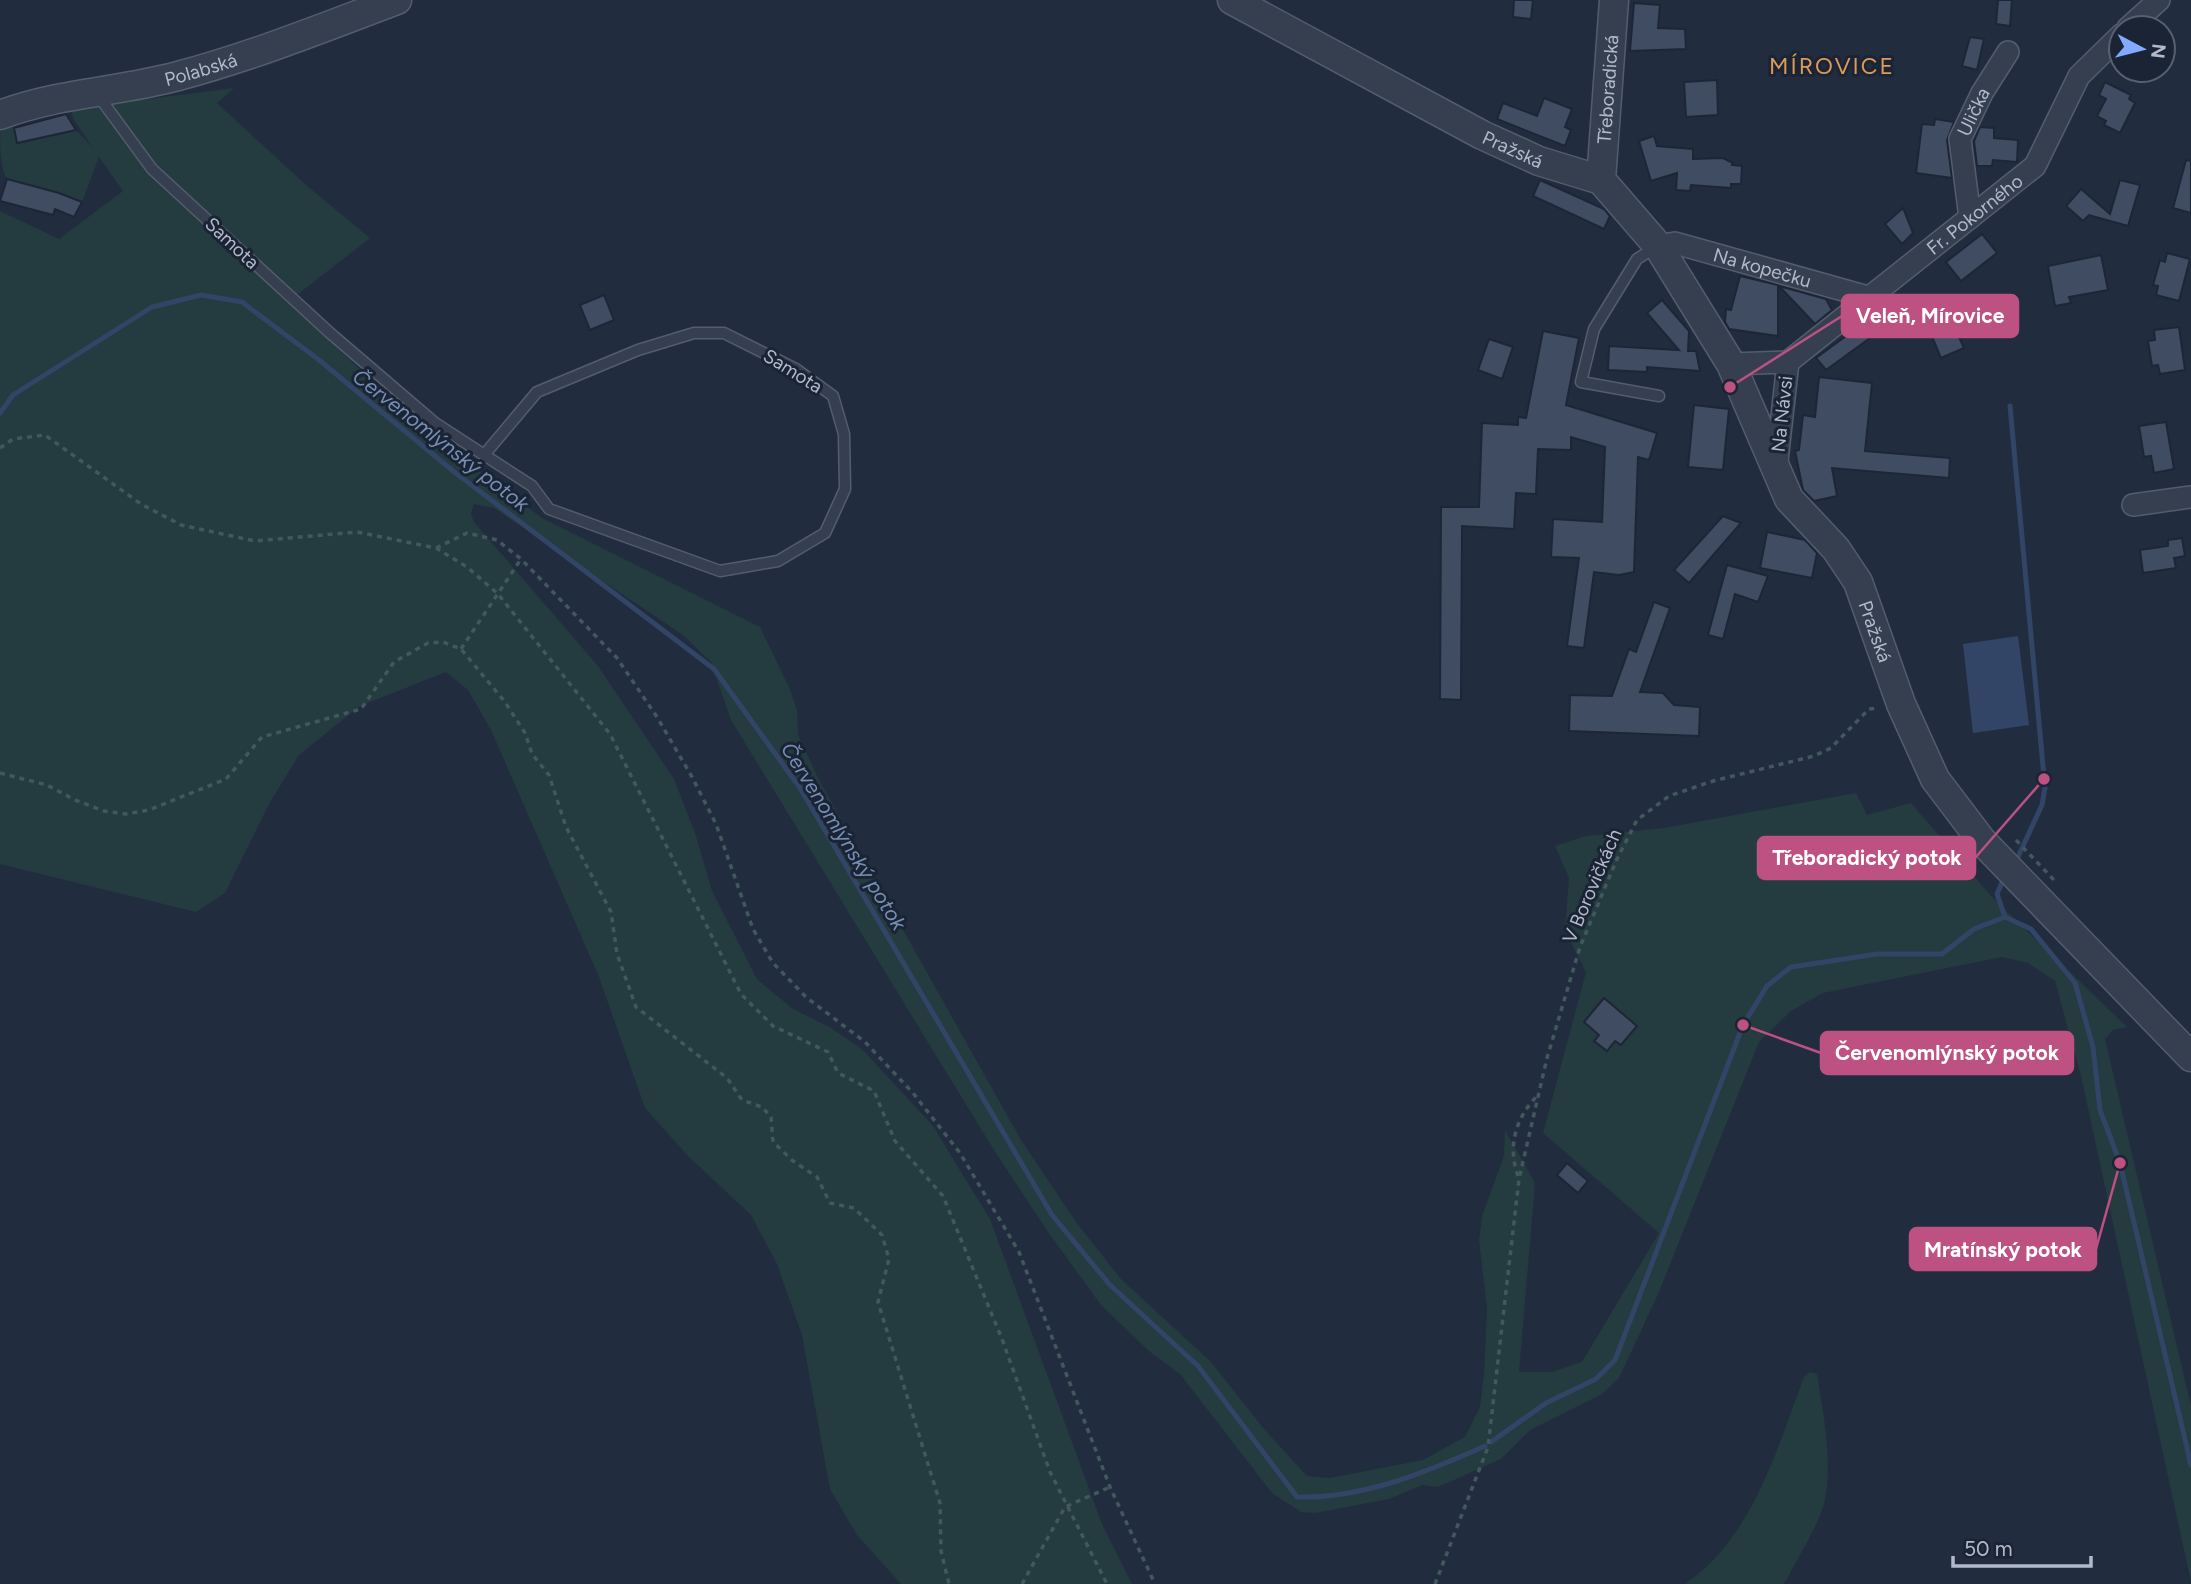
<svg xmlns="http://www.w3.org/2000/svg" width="2191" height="1584" viewBox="0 0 2191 1584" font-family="Figtree,sans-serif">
	<rect width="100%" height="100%" fill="#212d3f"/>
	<g fill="#243b40">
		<path d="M234,88l-17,15 89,82 64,53 -82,64 137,128 117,88 218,109 29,60 8,23 1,25 21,45 202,360 55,82 45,57 90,83 53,67 43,47 23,2 93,-18 42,-23 15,-30 4,-33 3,-66 -8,-68 3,-24 22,-60 1,-26 30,53 -16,189h33l30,-10 77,-129 -116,-100 43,-161 -21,-41 4,-53 -14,-32 31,-10 78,-8 192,-35 11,22 44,-12 80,93 136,131 -14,3 -8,9 86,367v176l-110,-506 -26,-95 -27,-18 -26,-6 -179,36 -32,18 -32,31 -100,250 -40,86 -17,16 -72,36 -29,29 -63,28 -16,-2 -33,14 -74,14 -14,-1 -29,-19 -92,-119 -30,-22 -49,-47 -53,-73 -56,-85 -261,-427 -20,-58 -28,-27 -189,-127 -20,-4 -3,9 3,9 124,144 76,113 22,57 16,55 45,88 36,30 38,19 31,21 71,77 57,93 112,305 30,60h-231l-44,-49 -27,-46 -28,-154 -25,-71 -26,-49 -63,-59 -43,-48 -46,-131 -108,-247 -23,-40 -22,-18 -86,34 -61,49 -30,49 -44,89 -29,19 -196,-48v-653l59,28 64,-48 -24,-34 -17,45 -75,-23c-7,-10 -7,-37 -7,-51l12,-6 6,22 58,-14 17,18 -20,-30 -2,-9z"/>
		<path d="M1810,1372l7,2c6,39 16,86 8,126 -5,23 -27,57 -38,79l-4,5h-98c68,-47 91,-133 119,-207z"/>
	</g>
	<path fill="#324566" d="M2018,636l11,89 -56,8 -10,-89z"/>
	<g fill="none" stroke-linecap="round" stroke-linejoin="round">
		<g stroke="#324566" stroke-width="5">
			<path d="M2010,406l35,382 -3,17 -26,56"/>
			<path d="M0,413l13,-18 139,-88 49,-12 41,7 77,58 134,111 261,198 86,119 252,427 58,70 88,81 99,131c65,2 130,-25 188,-51"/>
			<path d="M2004,878l-7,16 8,23"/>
			<path d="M2005,917l26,12 44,54 18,64 7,63 20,53 71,302"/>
			<path d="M1491,1442l55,-39 50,-24 19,-19 128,-335 24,-39 24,-19 86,-13h65l32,-25 31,-12"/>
		</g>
	</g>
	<g fill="#404c62" stroke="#1d2636" stroke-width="2">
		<path d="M1514,0h19l-2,19 -18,-2z"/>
		<path d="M1998,0h14l-2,26 -14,-2z"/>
		<path d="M1634,3l26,2 -2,23 27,1 1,20 -56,2z"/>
		<path d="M1970,37l14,2 -7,31 -15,-4z"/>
		<path d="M1717,80l1,35 -32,2 -2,-35z"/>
		<path d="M2105,82l26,13 -2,4 6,4 -15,30 -16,-8 2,-4 -9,-5 9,-17 -7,-4z"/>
		<path d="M1544,98l28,11 -7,18 6,3 -6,16 -68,-27 6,-16 34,13z"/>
		<path d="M66,114l10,16 -59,13 -3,-15z"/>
		<path d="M1935,119l19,3 -7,18 5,38 -36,-5 6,-49 12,1z"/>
		<path d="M1980,127l14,1v10l24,2 -1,22 -24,-2 -1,6h-15l-3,-25z"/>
		<path d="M1654,136l3,10 36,3v10l30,-1 10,5 -1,2 10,1 -1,18h-10v4l-40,-3 -1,6 -14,-1 1,-17 -26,8 -12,-40z"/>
		<path d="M2186,160l5,1v52l-18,-5z"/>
		<path d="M7,179l52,14 23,9 -8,15 -19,-8 -2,6 -53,-14z"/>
		<path d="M1540,180l64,29 6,7 -6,13 -71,-33z"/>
		<path d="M2120,180l20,5 -12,41 -39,-11 -6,6 -17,-15 15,-17 29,25z"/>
		<path d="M1903,208l10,25 -11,11 -17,-20z"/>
		<path d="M1982,234l15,19 -36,28 -15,-19z"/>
		<path d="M2167,253l23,6 -11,42 -23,-6 2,-9 -5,-1 7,-25 5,2z"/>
		<path d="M2101,255l7,35 -39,7 2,6 -16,3 -7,-40z"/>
		<path d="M1740,276l38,9v51l-49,-7 -4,-7 1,-13 5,1z"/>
		<path d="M1779,286l47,13 6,11 -17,14z"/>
		<path d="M604,295l10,25 -24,10 -10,-25z"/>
		<path d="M1662,300l27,31 -1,20h8l4,20 -53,-4v5l-39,-2 1,-24 70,4 -32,-37z"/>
		<path d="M1944,304l20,44 -23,10 -19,-45z"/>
		<path d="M1883,309l9,13 -66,48 -10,-12z"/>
		<path d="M2179,327l6,43 -25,4 -2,-9 -6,1 -4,-25 7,-1 -1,-10z"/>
		<path d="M1543,331l36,7 -13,67 91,28 -8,27 -11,-3 -4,115 -15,3 -25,-3 -10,76 -17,-2 12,-88 -28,-1 2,-38 49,3 3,-75 -34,-10v13l-33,-1 -2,45 -20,-1 -2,36 -52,-3 -1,174 -21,-1 1,-192h38l3,-84 36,2v-8l8,1z"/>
		<path d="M1489,339l24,8 -11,32 -24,-9z"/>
		<path d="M1819,377l53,6 -7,68 85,7 -1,20 -117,-10 5,28 -23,5 -11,-11 -8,-39 4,-1 4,-35 12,2z"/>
		<path d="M1694,405l35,4 -6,61 -35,-3z"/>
		<path d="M2166,422l8,47 -20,4 -3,-17 -7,1 -5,-31z"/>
		<path d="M1723,516l18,7 -52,60 -15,-13z"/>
		<path d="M1767,532l38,8 12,13 -5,25 -52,-10z"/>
		<path d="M2182,538l3,18 -11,2 2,10 -33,5 -3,-23 28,-4v-6z"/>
		<path d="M1727,565l41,11 -10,26 -23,-8 -12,45 -15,-4z"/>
		<path d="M1654,602l16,6 -30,84 23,1 11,12 26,2 -1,29 -130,-5 1,-36 42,1 17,-47 7,3z"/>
		<path d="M1604,998l33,28 -16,19 -6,-4 -8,10 -13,-10 5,-6 -15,-13z"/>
		<path d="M1567,1163l21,18 -10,12 -21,-18z"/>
	</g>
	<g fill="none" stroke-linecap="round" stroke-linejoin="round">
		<defs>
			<g id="service">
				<path d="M97,94l55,75 178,164 105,90 97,63 17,23 171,62 58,-10 47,-28 20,-44 -1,-55 -11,-38 -37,-27 -72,-36h-30l-56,17 -101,42 -53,63"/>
				<path d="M1656,247l-19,12 -43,70 -13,53 78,14"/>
			</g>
			<g id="minor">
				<path d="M2128,28l31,-28"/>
				<path id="s1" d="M1970,218l-10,-79 22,-46 26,-41"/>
				<path id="s2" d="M1658,246l17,-3 193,54"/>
				<path id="s3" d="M1788,362l247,-196 44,-90 42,-41"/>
				<path d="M1731,364l57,-2 -12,108"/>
				<path d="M2133,505l58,-8"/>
			</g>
			<g id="tertiary">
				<path id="s4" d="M1232,0l250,135 57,26 62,19 57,66 73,118 58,135 47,50 22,33 43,122 34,75 47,62 209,216"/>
				<path id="s5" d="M0,115c58,-22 119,-23 178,-39 75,-20 147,-49 219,-76"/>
				<path id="s6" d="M1601,180l13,-180"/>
			</g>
		</defs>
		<use href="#service" stroke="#545d6d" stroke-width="13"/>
		<use href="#minor" stroke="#545d6d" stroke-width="24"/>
		<use href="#tertiary" stroke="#545d6d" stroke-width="31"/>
		<g stroke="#42585d" stroke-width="3.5" stroke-dasharray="5 5" stroke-linecap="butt">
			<path d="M0,448l13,-9 32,-4 96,69 40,21 74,16 102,-9 79,16 31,19 31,27 112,140 131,260 32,32 55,26 10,21 36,18 21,50 48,55 59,143 48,133 57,112"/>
			<path d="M436,548l31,-15 30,7 24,19 96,99 40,59 35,60 24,47 37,105 20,34 33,34 59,45 48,51 47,60 59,99 91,235 45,97"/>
			<path d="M461,649l60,-90"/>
			<path d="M0,773l47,12 28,15 29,11 22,3 23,-4 77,-31 36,-42 99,-28 33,-47 34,-19 15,-1 18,7 44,53 20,31 7,21 17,21 17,52 45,85 6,42 19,53 91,71 15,22 20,7 9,10 2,25 20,19 24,16 13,26 24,5 28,27 7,24 -11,43 62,201 1,48 8,33"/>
			<path d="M2016,840l38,40"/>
			<path d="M1518,1176c-11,-30 -2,-59 20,-81"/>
			<path d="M1022,1584l43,-77 45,-20"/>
			<path d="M1435,1584l53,-137 31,-268 28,-121 33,-111 37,-88 20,-39 32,-24 44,-15 101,-25 17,-8 38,-39 9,-1"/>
		</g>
		<use href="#service" stroke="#363f4f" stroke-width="10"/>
		<use href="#minor" stroke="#363f4f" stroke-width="21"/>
		<use href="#tertiary" stroke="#363f4f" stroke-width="28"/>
	</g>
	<g text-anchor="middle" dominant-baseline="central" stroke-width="6" stroke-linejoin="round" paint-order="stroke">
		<g font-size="19" fill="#b2baca" stroke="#1b2434">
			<text stroke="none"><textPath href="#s5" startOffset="206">Polabská</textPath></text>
			<text stroke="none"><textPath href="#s6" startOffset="91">Třeboradická</textPath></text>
			<text stroke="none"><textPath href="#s1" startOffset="110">Ulička</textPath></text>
			<text stroke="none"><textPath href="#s4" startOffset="318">Pražská</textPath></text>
			<text stroke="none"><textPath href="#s3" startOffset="238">Fr. Pokorného</textPath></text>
			<text transform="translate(232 243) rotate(43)">Samota</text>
			<text stroke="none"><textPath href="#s2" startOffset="108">Na kopečku</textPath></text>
			<text transform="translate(793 371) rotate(32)">Samota</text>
			<text transform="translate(1782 414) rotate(-84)">Na Návsi</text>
			<text stroke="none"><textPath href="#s4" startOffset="945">Pražská</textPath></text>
			<text transform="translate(1592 886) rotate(-67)">V Borovičkách</text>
		</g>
		<g font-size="21" font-style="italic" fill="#768eb4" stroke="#1b2434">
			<text transform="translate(441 440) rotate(38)">Červenomlýnský potok</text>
			<text transform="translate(844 836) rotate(58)">Červenomlýnský potok</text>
		</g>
		<g font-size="23" letter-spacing="2" fill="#de9a59" stroke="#1b2434">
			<text x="1832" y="66">MÍROVICE</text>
		</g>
	</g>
	<path fill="none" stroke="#bc5182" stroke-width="2.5" d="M1730 387L1842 316M2044 779L1975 858M1743 1025L1821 1053M2120 1163L2096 1249"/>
	<g fill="#bc5182" stroke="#1b2434" stroke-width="2.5">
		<circle cx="1730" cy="387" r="7"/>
		<circle cx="2044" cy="779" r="7"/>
		<circle cx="1743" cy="1025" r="7"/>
		<circle cx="2120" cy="1163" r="7"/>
	</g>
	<g fill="#bc5182" stroke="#bc5182" stroke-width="2.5">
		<rect x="1842" y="295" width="176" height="42" rx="7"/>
		<rect x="1758" y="837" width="217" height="42" rx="7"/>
		<rect x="1821" y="1032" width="252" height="42" rx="7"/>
		<rect x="1910" y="1228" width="186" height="42" rx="7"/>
	</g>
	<g font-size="21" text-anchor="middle" font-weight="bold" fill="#fff">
		<text x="1930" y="323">Veleň, Mírovice</text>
		<text x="1867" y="865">Třeboradický potok</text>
		<text x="1947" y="1060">Červenomlýnský potok</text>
		<text x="2003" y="1257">Mratínský potok</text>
	</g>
	<g transform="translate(2142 49) rotate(97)"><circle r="33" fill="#1b2434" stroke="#576070" stroke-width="2"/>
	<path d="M0-5L12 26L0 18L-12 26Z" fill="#82abff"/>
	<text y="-10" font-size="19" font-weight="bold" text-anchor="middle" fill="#b2baca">N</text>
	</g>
	<path d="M1953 1556v10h138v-10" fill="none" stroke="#b2baca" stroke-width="3.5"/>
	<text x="1964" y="1556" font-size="21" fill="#b2baca" stroke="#1b2434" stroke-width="5" paint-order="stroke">50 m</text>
</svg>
